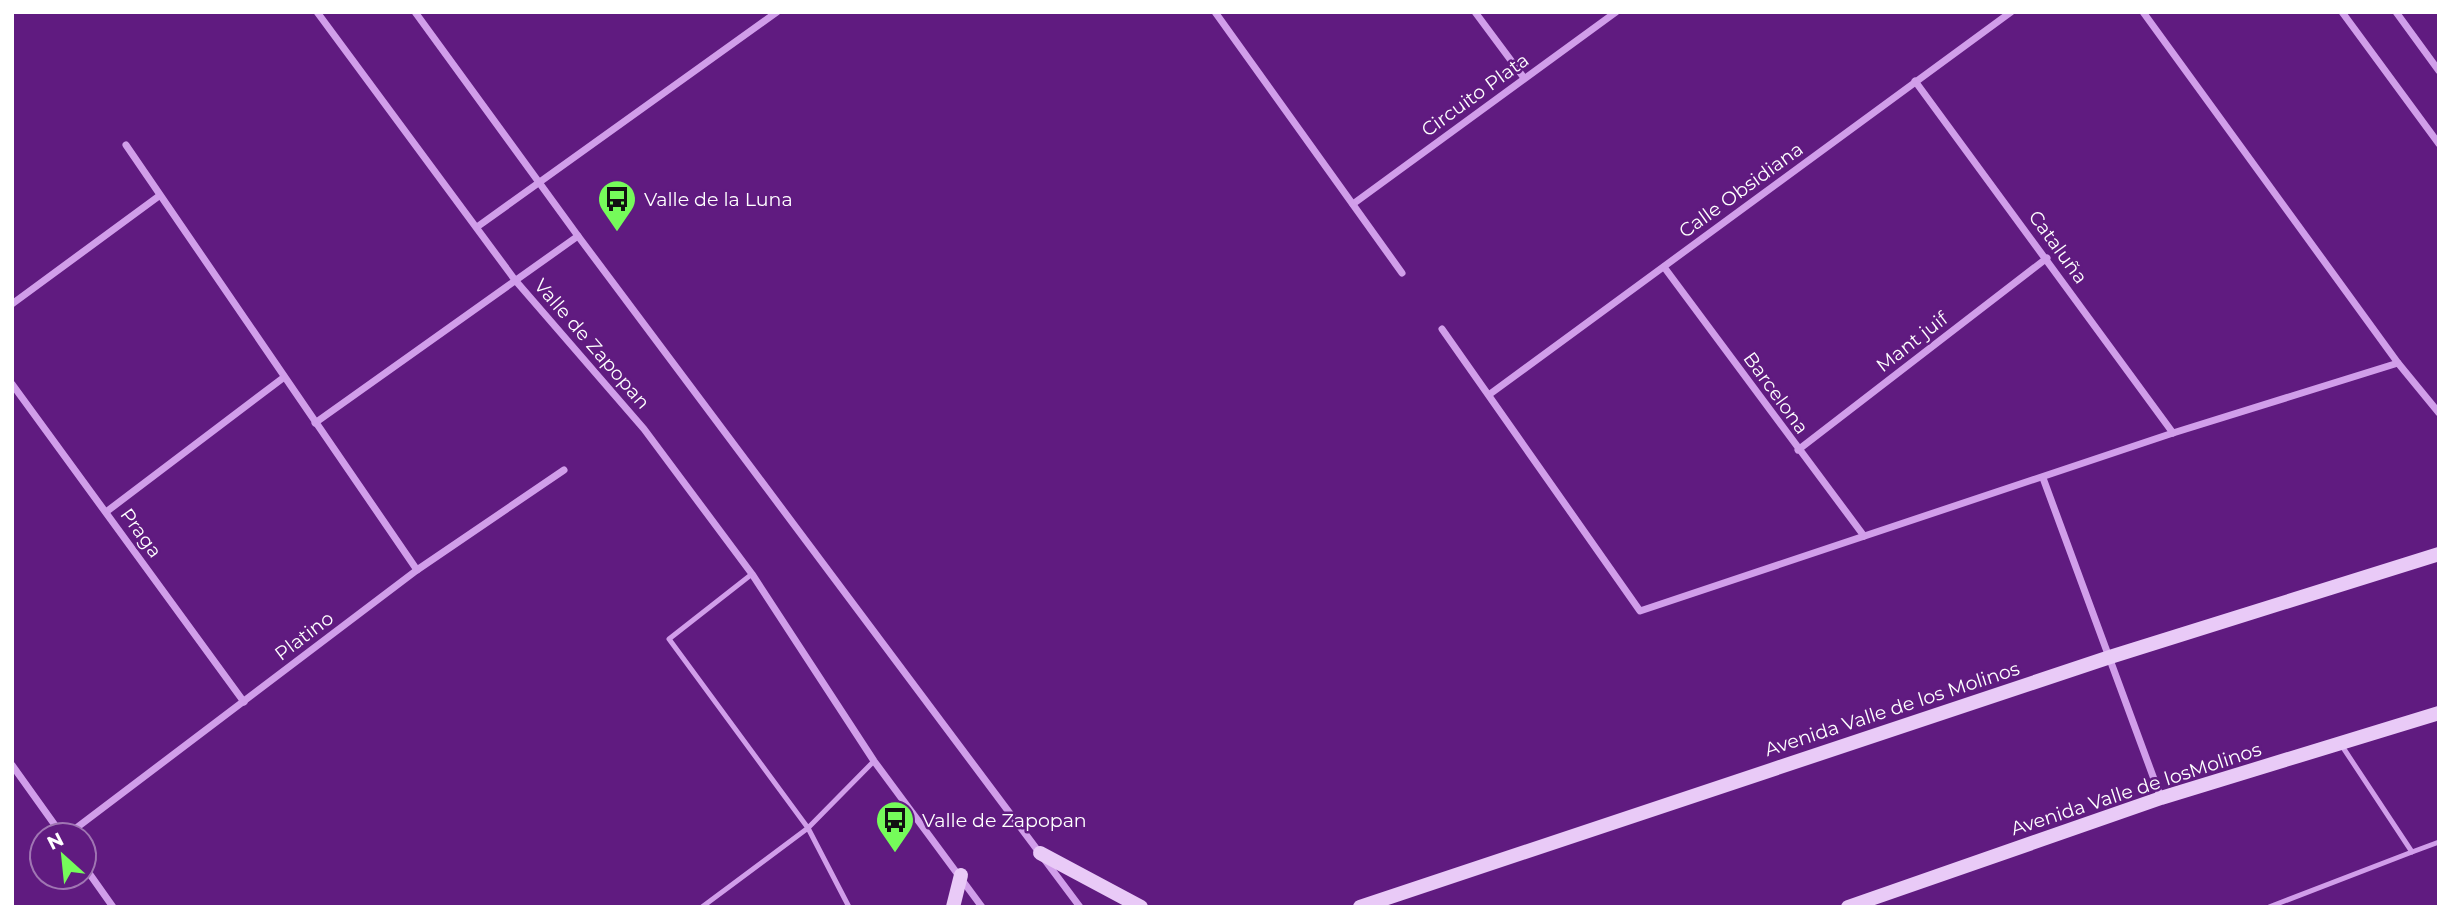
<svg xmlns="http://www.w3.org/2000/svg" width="2451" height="919" viewBox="0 0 2451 919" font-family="Montserrat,sans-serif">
	<rect width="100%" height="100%" fill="#601b80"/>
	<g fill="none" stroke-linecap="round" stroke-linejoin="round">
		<g stroke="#d19eea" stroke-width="5">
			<path d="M752,574l-83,65 139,189 66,-67"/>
			<path d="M2412,852l27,-10"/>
			<path d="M702,907l106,-79 41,79"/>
			<path d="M2269,907l143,-55 -70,-106"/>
		</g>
		<g stroke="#d19eea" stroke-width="7">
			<path d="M317,12l198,268 129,149 108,145 122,187 108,146"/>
			<path d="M415,12l163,224 502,671"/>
			<path d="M1215,12l187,261"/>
			<path d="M1475,12l49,66"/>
			<path d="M2143,12l255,351 41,50"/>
			<path d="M2342,12l97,132"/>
			<path d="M2396,12l43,59"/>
			<path d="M1915,81l258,352"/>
			<path d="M126,145l291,425"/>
			<path d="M1353,204l263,-192"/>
			<path d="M477,227l300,-215"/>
			<path d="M1664,267l200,269"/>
			<path d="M12,304l147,-108"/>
			<path d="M1442,329l198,282 533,-178 225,-70"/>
			<path d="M12,384l232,318"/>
			<path d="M1490,394l521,-382"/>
			<path d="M315,423l263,-187"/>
			<path d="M1798,450l249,-192"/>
			<path d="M2043,478l118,320"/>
			<path d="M106,512l177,-134"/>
			<path d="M12,765l50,70"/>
			<path d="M67,835l350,-265 147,-100"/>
			<path d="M84,866l29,41"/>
		</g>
		<g stroke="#e9caf7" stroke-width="14">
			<path d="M1040,853l101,54"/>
			<path d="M953,907l8,-32"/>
			<path d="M1360,907l750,-250 329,-103"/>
			<path d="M1848,907l313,-109 278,-85"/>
		</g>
	</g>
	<defs>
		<symbol id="bus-pin" viewBox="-11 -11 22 30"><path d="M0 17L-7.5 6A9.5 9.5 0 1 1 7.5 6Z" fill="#75fb5a" stroke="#601b80"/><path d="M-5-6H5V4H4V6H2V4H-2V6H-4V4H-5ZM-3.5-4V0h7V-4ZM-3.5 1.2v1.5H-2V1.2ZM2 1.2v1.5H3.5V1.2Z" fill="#111"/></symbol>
	</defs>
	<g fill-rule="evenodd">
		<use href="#bus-pin" x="595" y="177" width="44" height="60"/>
		<use href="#bus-pin" x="873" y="798" width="44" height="60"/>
	</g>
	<g text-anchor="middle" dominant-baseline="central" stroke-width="5" stroke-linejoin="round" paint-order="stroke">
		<g font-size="19" fill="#fff" stroke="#601b80">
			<text transform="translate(1475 95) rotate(-36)">Circuito Plata</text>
			<text transform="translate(1741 190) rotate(-36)">Calle Obsidiana</text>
			<text transform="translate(2058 247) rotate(54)">Cataluña</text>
			<text transform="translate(1912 342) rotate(-38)">Mant juif</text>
			<text transform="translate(592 344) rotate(49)">Valle de Zapopan</text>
			<text transform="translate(1776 393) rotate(54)">Barcelona</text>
			<text transform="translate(141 533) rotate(54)">Praga</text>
			<text transform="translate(304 636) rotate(-37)">Platino</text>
			<text transform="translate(1892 709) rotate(-18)">Avenida Valle de los Molinos</text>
			<text transform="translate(2136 789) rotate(-18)">Avenida Valle de losMolinos</text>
		</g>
		<g font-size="19" fill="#fff" stroke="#601b80" text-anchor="start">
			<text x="644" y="199">Valle de la Luna</text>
			<text x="922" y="820">Valle de Zapopan</text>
		</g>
	</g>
	<rect width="2451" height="919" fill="none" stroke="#ffffff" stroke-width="28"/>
	<g transform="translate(63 856) rotate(333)"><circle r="33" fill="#601b80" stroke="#a076b3" stroke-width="2"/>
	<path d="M0-5L12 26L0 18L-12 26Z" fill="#75fb5a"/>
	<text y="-10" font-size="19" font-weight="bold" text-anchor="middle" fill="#ffffff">N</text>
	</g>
</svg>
